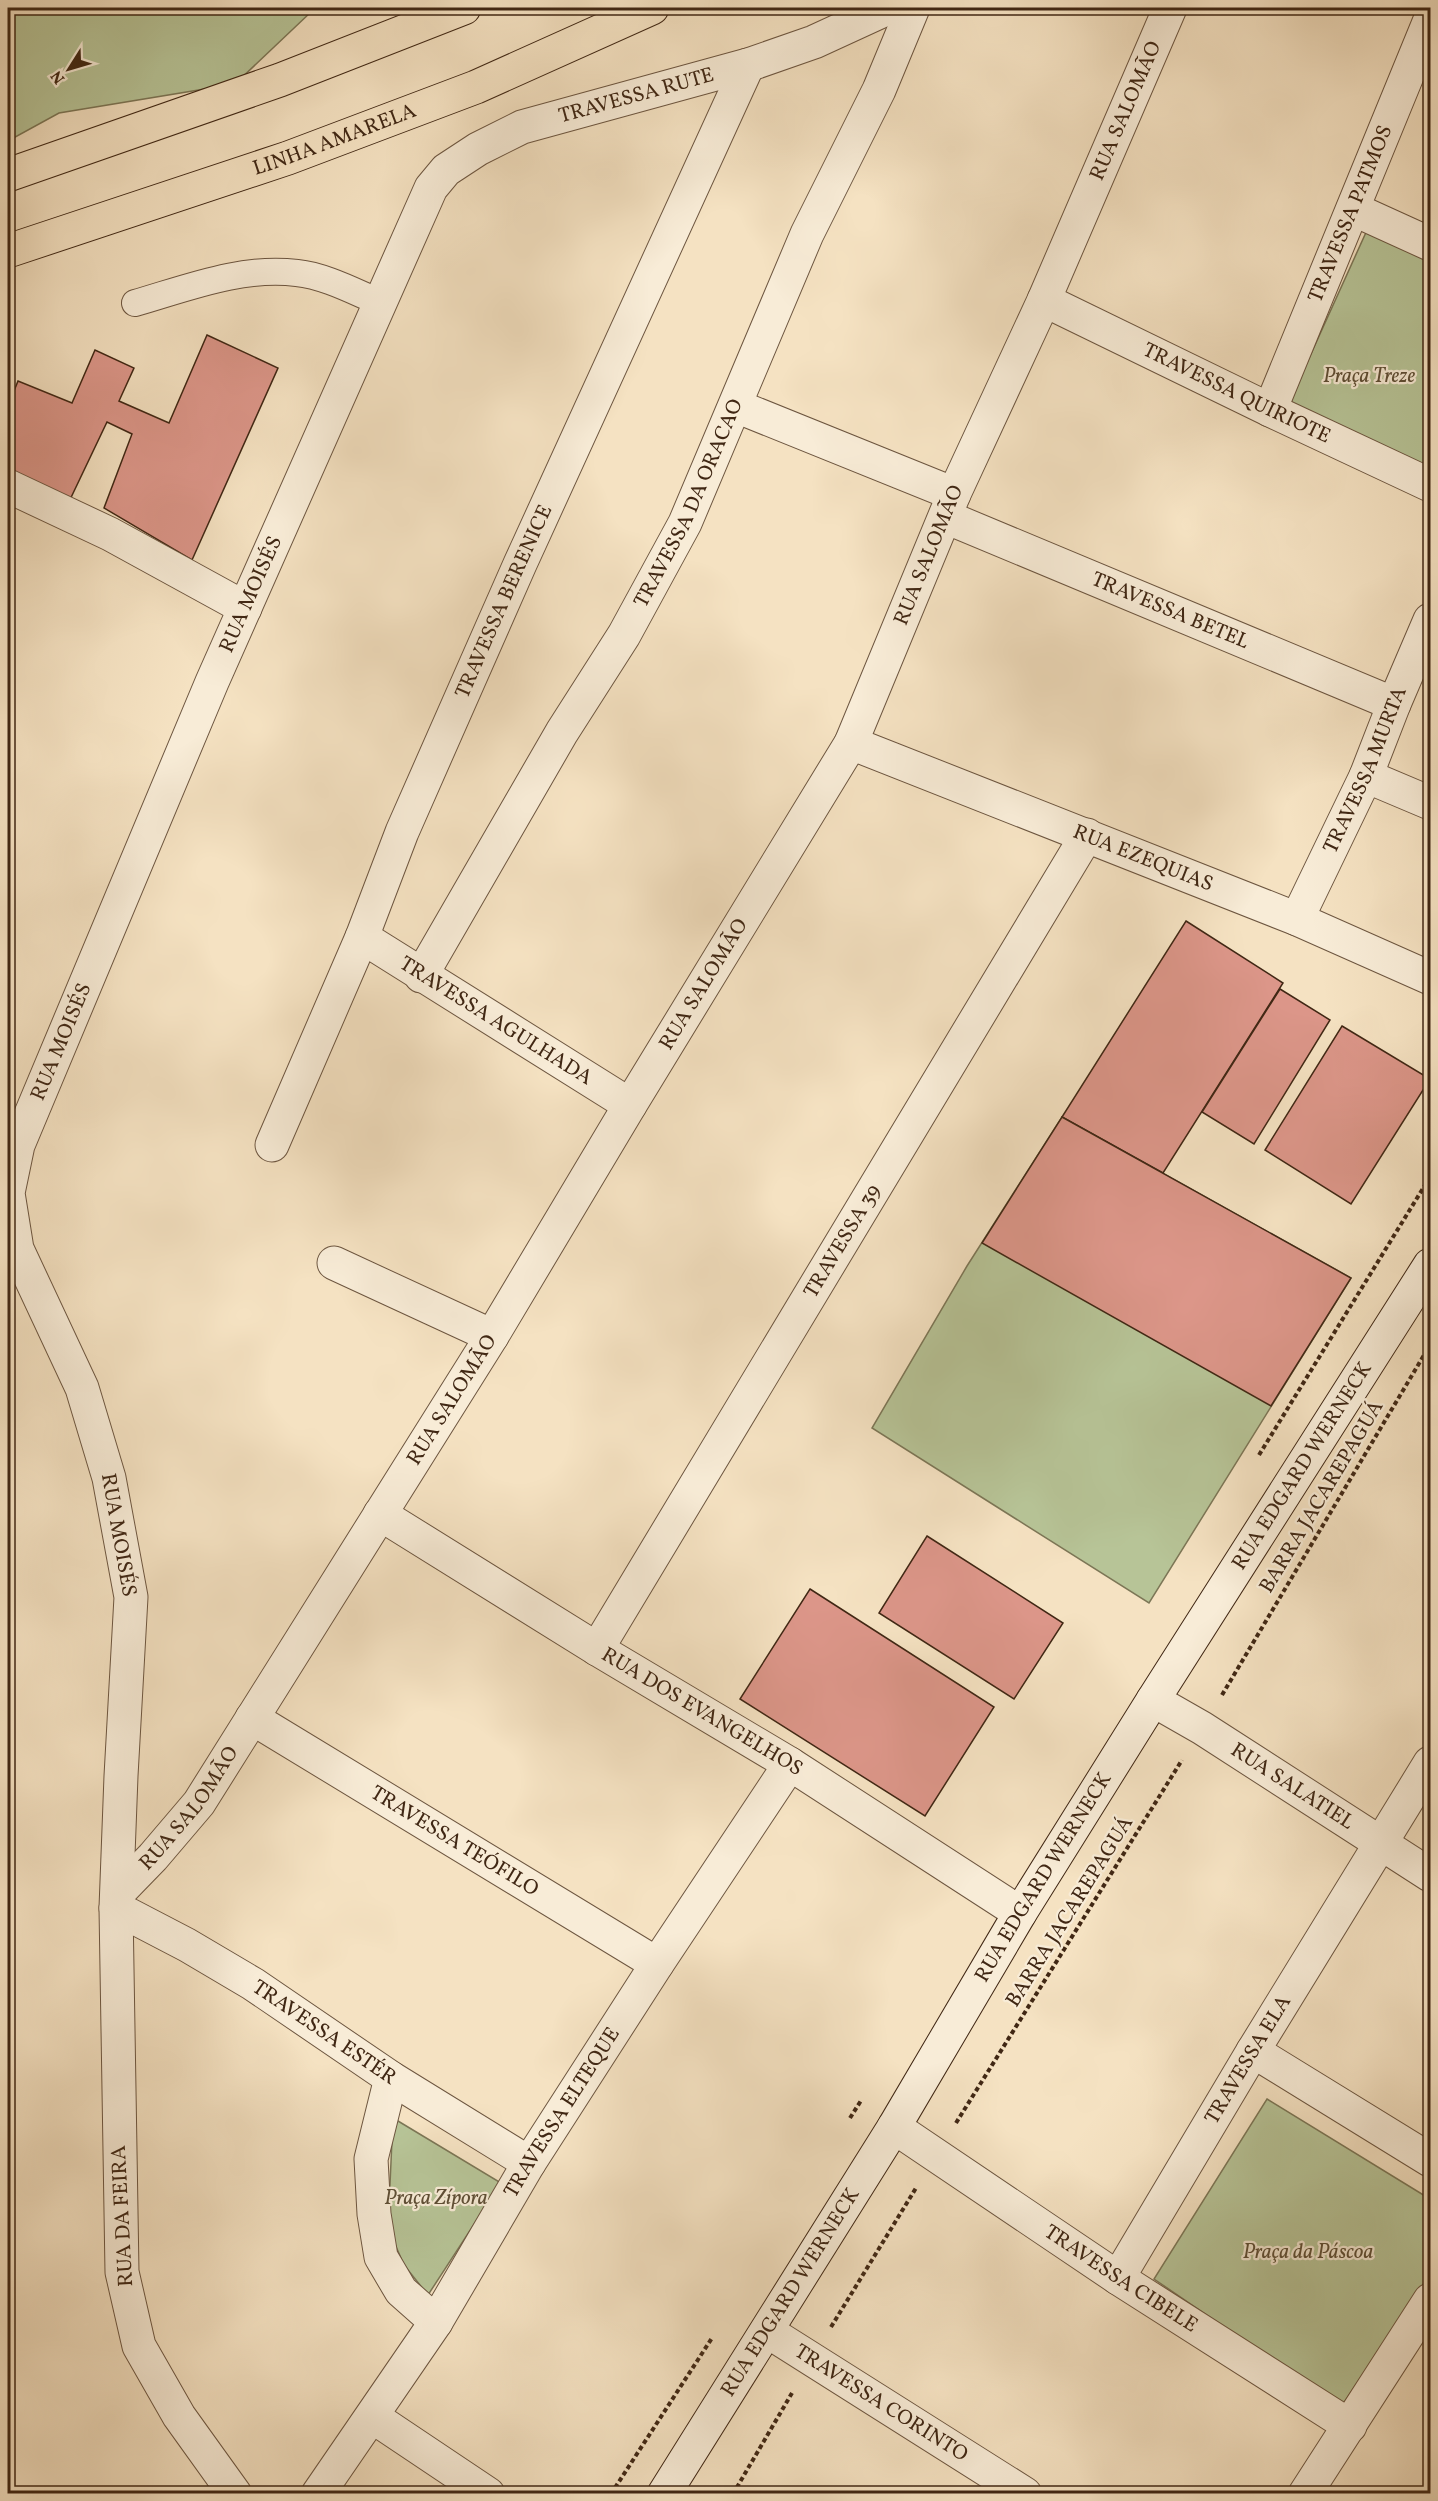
<svg xmlns="http://www.w3.org/2000/svg" width="1438" height="2501" viewBox="0 0 1438 2501" font-family="Vollkorn,serif">
	<rect width="100%" height="100%" fill="#f5e2c2"/>
	<filter id="stains"><feTurbulence type="fractalNoise" baseFrequency=".00333" numOctaves="4"/><feColorMatrix values="0 0 0 0 .2 0 0 0 0 .09 0 0 0 0 .02 0 0 0 .5 -.17"/></filter>
	<radialGradient id="worn" r=".72"><stop offset=".6" stop-color="#630" stop-opacity="0"/><stop offset="1" stop-color="#630" stop-opacity=".3"/></radialGradient>
	<g fill="#b7c497" stroke="#7c7656" stroke-width="1.5">
		<path d="M8,8h300l3,4 -76,72 -176,29 -51,28z"/>
		<path d="M1368,228l62,30v215l-144,-64z"/>
		<path d="M1062,1117l289,161 -202,325 -277,-175 95,-162z"/>
		<path d="M1267,2099l163,100v75l-89,133 -187,-128z"/>
		<path d="M393,2118l108,65 -73,112 -24,-30 -16,-37z"/>
	</g>
	<g fill="#dc9689" stroke="#402714" stroke-width="1.5">
		<path d="M207,335l71,33 -86,192 -88,-52 28,-74 -25,-12 -41,86 -58,-30v-72l10,-25 54,22 23,-53 39,18 -15,33 50,22z"/>
		<path d="M1186,921l97,62 -120,190 -101,-56z"/>
		<path d="M1280,989l50,31 -76,124 -52,-32z"/>
		<path d="M1342,1026l88,53 -79,125 -86,-54z"/>
		<path d="M1062,1117l289,161 -80,128 -289,-163z"/>
		<path d="M927,1536l136,87 -49,76 -135,-86z"/>
		<path d="M810,1589l184,118 -69,109 -185,-117z"/>
	</g>
	<g fill="none" stroke-linecap="round" stroke-linejoin="round">
		<defs>
			<path id="service" d="M135,303c52,-15 107,-37 162,-30 28,3 56,18 82,29"/>
			<g id="minor">
				<path d="M1353,209l77,35"/>
				<path id="s1" d="M1044,300l226,110 160,75"/>
				<path d="M736,406l218,88"/>
				<path id="s2" d="M1270,410l160,-390"/>
				<path d="M8,486l102,48 135,74"/>
				<path id="s3" d="M946,517l448,187"/>
				<path id="s4" d="M851,743l446,176 133,59"/>
				<path d="M1366,776l64,27"/>
				<path id="s5" d="M1297,919l69,-143 28,-72 36,-84"/>
				<path id="s6" d="M362,937l268,168"/>
				<path id="s7" d="M421,976l141,-244 62,-97 61,-112 122,-289 72,-144 34,-82"/>
				<path id="s8" d="M272,1145l90,-208 40,-105 118,-268 228,-499"/>
				<path d="M334,1263l158,73"/>
				<path id="s9" d="M380,1514l217,135 193,115 230,149"/>
				<path id="s10" d="M597,1649l490,-814"/>
				<path id="s11" d="M1153,1700l49,28 228,147"/>
				<path id="s12" d="M252,1718l405,246"/>
				<path id="s13" d="M118,1893l35,-36 46,-54 293,-467 138,-231 221,-362 103,-249 90,-194 126,-292"/>
				<path id="s14" d="M116,1908l71,37 66,39 138,94 138,85"/>
				<path d="M1253,2051l177,109"/>
				<path d="M391,2078l-20,81 3,55 7,43 20,34 35,31"/>
				<path id="s15" d="M894,2127l224,151 232,148"/>
				<path id="s16" d="M1118,2278l135,-227 177,-288"/>
				<path id="s17" d="M767,2331l258,163"/>
				<path d="M373,2417l115,77"/>
				<path id="s18" d="M235,2494l-56,-78 -40,-70 -17,-74 -6,-364 5,-132 10,-179 -22,-119 -27,-90 -65,-139 -9,-56 10,-48 194,-463 219,-494 15,-18 32,-21 44,-22 226,-62 66,-23 74,-34"/>
				<path id="s19" d="M318,2494l118,-172 93,-159 128,-199 133,-200"/>
				<path d="M1305,2494l125,-194"/>
			</g>
			<g id="secondary">
				<path id="s20" d="M664,2494l230,-367 126,-214 133,-213 277,-435"/>
			</g>
			<g id="motorway">
				<path d="M8,175l272,-95 184,-72"/>
				<path id="s21" d="M8,251l280,-93 188,-71 176,-79"/>
			</g>
		</defs>
		<use href="#service" stroke="#6d5640" stroke-width="28"/>
		<use href="#minor" stroke="#6d5640" stroke-width="35"/>
		<use href="#secondary" stroke="#402714" stroke-width="35"/>
		<use href="#motorway" stroke="#402714" stroke-width="35"/>
		<g stroke="#402714" stroke-width="4" stroke-dasharray="4.5 3" stroke-linecap="butt">
			<path d="M1259,1455l171,-278"/>
			<path d="M1222,1695l208,-350"/>
			<path d="M850,2118l12,-19"/>
			<path d="M956,2123l226,-363"/>
			<path d="M831,2327l85,-139"/>
			<path d="M611,2494l101,-156"/>
			<path d="M733,2494l59,-101"/>
		</g>
		<use href="#service" stroke="#f8ecd7" stroke-width="26"/>
		<use href="#minor" stroke="#f8ecd7" stroke-width="33"/>
		<use href="#secondary" stroke="#f8ecd7" stroke-width="33"/>
		<use href="#motorway" stroke="#f5e2c2" stroke-width="33"/>
	</g>
	<g text-anchor="middle" dominant-baseline="central" stroke-width="4.5" stroke-linejoin="round" paint-order="stroke">
		<g font-size="21" fill="#402714" stroke="#f8ecd7">
			<text stroke="none"><textPath href="#s18" startOffset="2674">TRAVESSA RUTE</textPath></text>
			<text stroke="none"><textPath href="#s13" startOffset="2055">RUA SALOMÃO</textPath></text>
			<text stroke="none"><textPath href="#s21" startOffset="345">LINHA AMARELA</textPath></text>
			<text stroke="none"><textPath href="#s2" startOffset="212">TRAVESSA PATMOS</textPath></text>
			<text stroke="none"><textPath href="#s1" startOffset="214">TRAVESSA QUIRIOTE</textPath></text>
			<text stroke="none"><textPath href="#s7" startOffset="544">TRAVESSA DA ORACAO</textPath></text>
			<text stroke="none"><textPath href="#s13" startOffset="1569">RUA SALOMÃO</textPath></text>
			<text stroke="none"><textPath href="#s18" startOffset="2000">RUA MOISÉS</textPath></text>
			<text stroke="none"><textPath href="#s8" startOffset="591">TRAVESSA BERENICE</textPath></text>
			<text stroke="none"><textPath href="#s3" startOffset="243">TRAVESSA BETEL</textPath></text>
			<text stroke="none"><textPath href="#s5" startOffset="164">TRAVESSA MURTA</textPath></text>
			<text stroke="none"><textPath href="#s4" startOffset="314">RUA EZEQUIAS</textPath></text>
			<text stroke="none"><textPath href="#s13" startOffset="1083">RUA SALOMÃO</textPath></text>
			<text stroke="none"><textPath href="#s6" startOffset="158">TRAVESSA AGULHADA</textPath></text>
			<text stroke="none"><textPath href="#s18" startOffset="1514">RUA MOISÉS</textPath></text>
			<text stroke="none"><textPath href="#s10" startOffset="476">TRAVESSA 39</textPath></text>
			<text stroke="none"><textPath href="#s13" startOffset="597">RUA SALOMÃO</textPath></text>
			<text stroke="none"><textPath href="#s20" startOffset="1210">RUA EDGARD WERNECK</textPath></text>
			<text transform="translate(1322 1497) rotate(-59)">BARRA JACAREPAGUÁ</text>
			<text transform="translate(118 1535) rotate(80)">RUA MOISÉS</text>
			<text stroke="none"><textPath href="#s9" startOffset="378">RUA DOS EVANGELHOS</textPath></text>
			<text stroke="none"><textPath href="#s11" startOffset="164">RUA SALATIEL</textPath></text>
			<text stroke="none"><textPath href="#s13" startOffset="111">RUA SALOMÃO</textPath></text>
			<text stroke="none"><textPath href="#s12" startOffset="237">TRAVESSA TEÓFILO</textPath></text>
			<text stroke="none"><textPath href="#s20" startOffset="724">RUA EDGARD WERNECK</textPath></text>
			<text transform="translate(1070 1912) rotate(-58)">BARRA JACAREPAGUÁ</text>
			<text stroke="none"><textPath href="#s14" startOffset="243">TRAVESSA ESTÉR</textPath></text>
			<text stroke="none"><textPath href="#s16" startOffset="254">TRAVESSA ELA</textPath></text>
			<text stroke="none"><textPath href="#s19" startOffset="453">TRAVESSA ELTEQUE</textPath></text>
			<text transform="translate(123 2216) rotate(-93)">RUA DA FEIRA</text>
			<text stroke="none"><textPath href="#s15" startOffset="273">TRAVESSA CIBELE</textPath></text>
			<text stroke="none"><textPath href="#s20" startOffset="238">RUA EDGARD WERNECK</textPath></text>
			<text stroke="none"><textPath href="#s17" startOffset="135">TRAVESSA CORINTO</textPath></text>
		</g>
		<g font-size="21" font-style="italic" fill="#5e4e35" stroke="#f8ecd7">
			<text x="1369" y="376">Praça Treze</text>
			<text x="436" y="2198">Praça Zípora</text>
			<text x="1308" y="2252">Praça da Páscoa</text>
		</g>
	</g>
	<rect width="1438" height="2501" fill="none" stroke="#f5e2c2" stroke-width="30"/>
	<rect x="9" y="9" width="1420" height="2483" fill="none" stroke="#402714" stroke-width="3"/>
	<rect x="15" y="15" width="1408" height="2471" fill="none" stroke="#402714" stroke-width="1.5"/>
	<g transform="translate(69 69) rotate(233)" stroke="#f8ecd7" stroke-width="4.5" paint-order="stroke">
	<path d="M0-4.5L10 22L0 15L-10 22Z" fill="#402714"/>
	<text y="-9" font-size="16" font-weight="bold" text-anchor="middle" fill="#402714">N</text>
	</g>
	<rect width="100%" height="100%" filter="url(#stains)"/>
	<rect width="100%" height="100%" fill="url(#worn)"/>
</svg>
